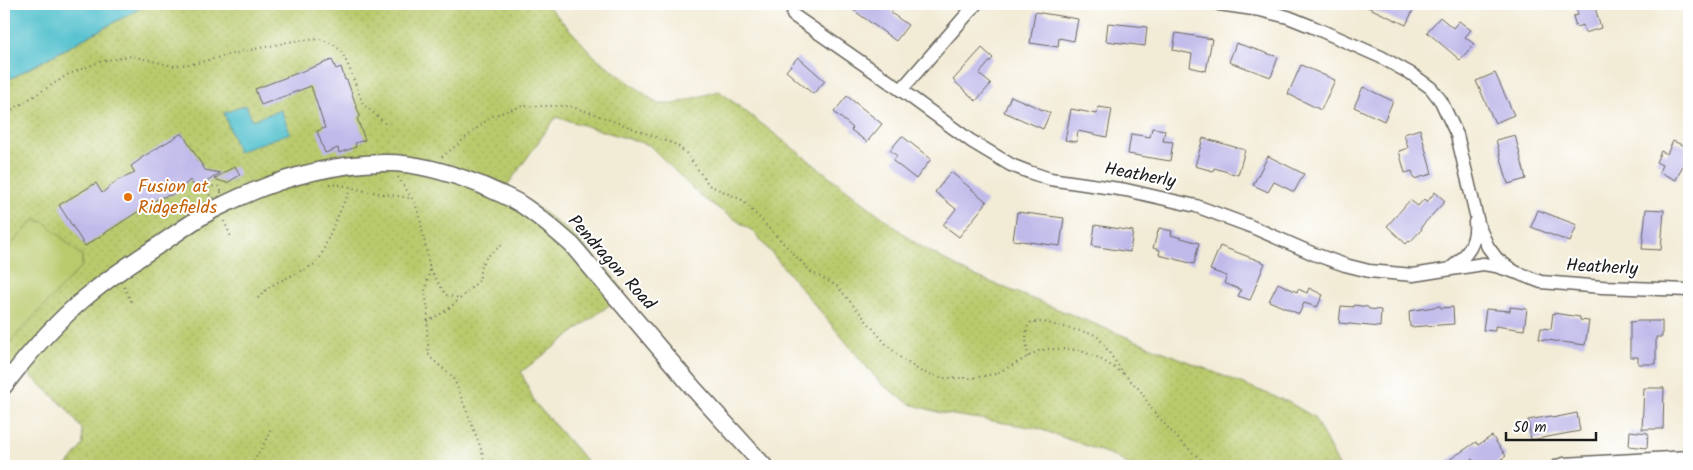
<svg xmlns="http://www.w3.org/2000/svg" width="1693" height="470" viewBox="0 0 1693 470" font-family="Kalam,sans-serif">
	<defs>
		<pattern id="grass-dots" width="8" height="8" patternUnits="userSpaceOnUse" patternTransform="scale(1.25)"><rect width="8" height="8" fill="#b9ca6d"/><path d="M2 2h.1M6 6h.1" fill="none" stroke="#9ead5e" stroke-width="1.8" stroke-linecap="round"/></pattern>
	</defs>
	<rect width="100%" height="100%" fill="#fff"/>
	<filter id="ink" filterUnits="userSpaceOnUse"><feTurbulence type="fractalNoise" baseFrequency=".02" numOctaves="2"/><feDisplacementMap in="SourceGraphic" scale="10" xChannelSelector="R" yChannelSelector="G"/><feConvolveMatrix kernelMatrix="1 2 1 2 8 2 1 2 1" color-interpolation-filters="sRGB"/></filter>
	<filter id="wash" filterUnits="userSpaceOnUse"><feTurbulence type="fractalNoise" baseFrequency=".0096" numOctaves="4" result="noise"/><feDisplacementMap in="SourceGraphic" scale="20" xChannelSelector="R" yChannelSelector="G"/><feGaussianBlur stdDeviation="1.12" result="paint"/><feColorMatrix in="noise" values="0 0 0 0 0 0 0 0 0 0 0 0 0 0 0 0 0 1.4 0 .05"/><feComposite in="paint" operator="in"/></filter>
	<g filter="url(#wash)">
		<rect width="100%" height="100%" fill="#f2ebd5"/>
		<path fill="url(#grass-dots)" stroke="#6a7344" d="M148,4h400l1,3 46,50 63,47h16l45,-13 198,153 51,29 320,129 26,15 25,49h-208l-19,-11 -75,-27 -96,-15 -31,-9 -29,-20 -127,-152 -54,-36 -51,-51 -93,-28 -49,69 66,48 36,38 16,21 -104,79 14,31 56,63h-524l16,-21 -1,-16 -16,-21 -37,-34 -20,20 -5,-4v-308z"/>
		<path fill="#b9ca6d" stroke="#6a7344" d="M34,220l11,2 37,34v10l-78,82v-95z"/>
		<g fill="#56c2cf" stroke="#396f76">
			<path d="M4,4h144l-144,78z"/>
			<path d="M246,105l6,15 29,-10 9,23 -52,19 -14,-39z"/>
		</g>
		<g id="blocks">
			<g fill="#c0baea">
				<path d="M845,4h53l-7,9 17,12 -12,16z"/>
				<path d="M1361,4h49l5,2 -9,19z"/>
				<path d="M1575,4h19l7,24 -16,5 -2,-8 -7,2 -3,-11 5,-1z"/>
				<path d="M1035,12l43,7 -4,22 -15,-3 -1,9 -28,-4z"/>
				<path d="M1440,17l13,11 6,-7 12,9 -6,7 9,7 -14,16 -33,-28z"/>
				<path d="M1108,23l39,4 -2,19 -39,-5z"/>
				<path d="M1176,33l36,6 -6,32 -16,-4 2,-13 -19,-4z"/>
				<path d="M1236,43l42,14 -7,20 -42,-15z"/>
				<path d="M982,48l11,10 -14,16 12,10 -15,17 -23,-21z"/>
				<path d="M798,57l27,24 -12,13 -27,-23z"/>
				<path d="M332,60l4,9 5,-2 4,13h2l13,36 -3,2 8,22 -10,3 1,4 -17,6 -1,-5 -13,5 -8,-22 8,-3 -14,-42 -50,19 -6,-16z"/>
				<path d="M1301,65l34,15 -14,30 -33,-16z"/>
				<path d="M1495,73l19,42 -19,8 -19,-42z"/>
				<path d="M1363,87l30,14 -9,20 -30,-14z"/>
				<path d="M847,96l35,28 -15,18 -16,-12 2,-2 -19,-16z"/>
				<path d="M1011,96l39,17 -7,16 -39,-17z"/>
				<path d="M1098,107l14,2 -5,28 -29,-6 -2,11 -11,-2 6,-31 26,5z"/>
				<path d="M1152,128l13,2 -2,11 10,1 -3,19 -42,-7 3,-20 19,3z"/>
				<path d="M1420,129l12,45 -18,5 -2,-8 -7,2 -6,-22 9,-3 -4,-14z"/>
				<path d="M182,133l23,37 15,3 -24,16 -6,-9 -15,14 -16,4 -74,48 -26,-41 37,-22 6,10 16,-13 17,-7 -4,-7 10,-7v-1z"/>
				<path d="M1515,135l11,44 -18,5 -12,-44z"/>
				<path d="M902,136l29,23 -15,20 -23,-18 4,-5 -7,-6z"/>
				<path d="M1203,138l42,12 -7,25 -24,-7 -1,3 -18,-5z"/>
				<path d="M1673,141l16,7v10l-2,6 -3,-1 -8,17 -17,-8 3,-7 -6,-3 5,-11 6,3z"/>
				<path d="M1268,156l36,18 -10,18 -20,-10 -6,10 -15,-7z"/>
				<path d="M235,166l5,9 -13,8 -13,-4z"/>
				<path d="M951,172l36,30 -28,35 -16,-12 13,-16 -21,-17z"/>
				<path d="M1435,192l10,9 -24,26 1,2 -12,13 -1,-1 -3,3 -19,-18 23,-26 8,6 6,-7 3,3z"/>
				<path d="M1646,209l18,1 -3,40 -19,-1z"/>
				<path d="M1538,210l39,15 -7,17 -39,-15z"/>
				<path d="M1017,212l47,6 -4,28 -47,-6z"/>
				<path d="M1095,225l38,6 -3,21 -38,-6z"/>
				<path d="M1159,228l13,3 -1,4 28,8 -5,21 -35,-9 1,-5 -7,-2z"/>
				<path d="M1220,246l45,17 -15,37 -12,-4 3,-6 -17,-7 3,-7 -17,-6z"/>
				<path d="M1278,283l19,9 1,-3 9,4 2,-5 14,7 -6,12 -13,-4 -5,11 -30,-13z"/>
				<path d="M1354,305l14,2 1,2 12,1 -1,17 -41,-4 2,-17 13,1z"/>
				<path d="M1440,306l1,2 12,-1 1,17 -44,3 -1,-16z"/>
				<path d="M1510,307l17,2 -3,21 -29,-4v5l-12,-1 3,-21 24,2z"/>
				<path d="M1553,313l27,4v3l9,1 -4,24 -46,-6 2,-11 10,1z"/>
				<path d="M1639,321h23v16h-6v27h-18v-7h-8v-35z"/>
				<path d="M1644,388h20l-1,41h-21z"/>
				<path d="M1577,413l3,18 -49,9 -3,-20 23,-4 1,2z"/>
				<path d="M1630,431l18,2 -1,15 -18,-2z"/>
				<path d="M1492,436l14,20 -14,10h-15l-5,-7 -10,7h-22l36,-24 2,3z"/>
			</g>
		</g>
	</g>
	<g filter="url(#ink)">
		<use href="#blocks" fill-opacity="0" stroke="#67645d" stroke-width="1"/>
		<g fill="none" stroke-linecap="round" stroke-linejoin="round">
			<defs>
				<g id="minor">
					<path d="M1219,4l41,6 28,7 25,10 68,30 32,18 18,13 10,13 16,34 22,92 9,20 9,12 18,13 26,10 25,2 36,3 87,3"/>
					<path d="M793,15l108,75 70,51 40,24 18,7 21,7 76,11 70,16 54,20 64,28 31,11 24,6 44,4 70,-11 13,2 19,6"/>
					<path d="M901,90l75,-86"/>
					<path d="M1451,268c16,-12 26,-25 24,-46"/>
					<path d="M1557,466l7,-2 125,-7"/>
				</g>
				<path id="tertiary" d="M4,386c24,-32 51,-63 82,-89 23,-19 48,-36 73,-52 18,-12 35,-25 54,-35 52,-27 111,-46 170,-47 33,-1 68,10 98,22 13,6 26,11 38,18 19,12 36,27 53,42l122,144 70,77"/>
			</defs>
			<use href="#minor" stroke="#67645d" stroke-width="15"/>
			<use href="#tertiary" stroke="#67645d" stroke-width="19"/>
			<g stroke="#67645d" stroke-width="2" stroke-dasharray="1 4" stroke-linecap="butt">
				<path d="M4,115l65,-41 33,-13 30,-5 41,10 24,-3 43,-11 54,-11 27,-2 12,5 8,7 8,16 14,37 25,22"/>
				<path d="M442,157l50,-41 30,-10h46l21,6 88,33 10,9 22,31 33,15 69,72 26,14 49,58 16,15 20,13 20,6h30l23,-4 14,-7 29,-16 10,-2h18l12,1 21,8 25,16"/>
				<path d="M398,177l17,26 5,15 10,52 -5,21 3,20 -1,24 2,20 3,4 20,17 4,8 23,59 7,23"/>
				<path d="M329,184l13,1 23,6 45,7"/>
				<circle cx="215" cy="192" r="6"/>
				<path d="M224,221l8,18"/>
				<path d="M430,270l16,25 13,3"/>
				<path d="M124,287l8,16"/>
				<path d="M258,298l9,-9 9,-6 39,-19 5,-6 15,-36 16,-34"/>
				<path d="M427,321c22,-9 36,-26 53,-41 -2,-21 10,-25 24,-37"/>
				<path d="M1028,357c-1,-11 -5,-27 3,-35h12l50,12 6,4 25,36 16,16 13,21 29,32 26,23"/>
				<path d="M251,466l17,-29 3,-11"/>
			</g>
			<use href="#minor" stroke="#fff" stroke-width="12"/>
			<use href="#tertiary" stroke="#fff" stroke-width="16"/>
		</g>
	</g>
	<circle fill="#e8710a" stroke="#fff" stroke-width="2" cx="128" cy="197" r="5"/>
	<g text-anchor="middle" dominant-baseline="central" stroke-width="4" stroke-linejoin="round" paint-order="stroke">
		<g font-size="18" fill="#1c1c1c" stroke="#fff">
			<text transform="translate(1140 176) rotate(11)">Heatherly</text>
			<text transform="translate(611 263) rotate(48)">Pendragon Road</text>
			<text transform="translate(1602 268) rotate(3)">Heatherly</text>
		</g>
		<g font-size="18" fill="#c56008" stroke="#fff" text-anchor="start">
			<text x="138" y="187">Fusion at<tspan x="138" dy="21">Ridgefields</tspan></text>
		</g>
	</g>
	<rect width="1693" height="470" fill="none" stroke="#fff" stroke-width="20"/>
	<path d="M1506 432v8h90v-8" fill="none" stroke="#1c1c1c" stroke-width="2.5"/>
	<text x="1513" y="432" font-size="15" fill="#1c1c1c" stroke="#ffffff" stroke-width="4" paint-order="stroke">50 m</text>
</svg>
